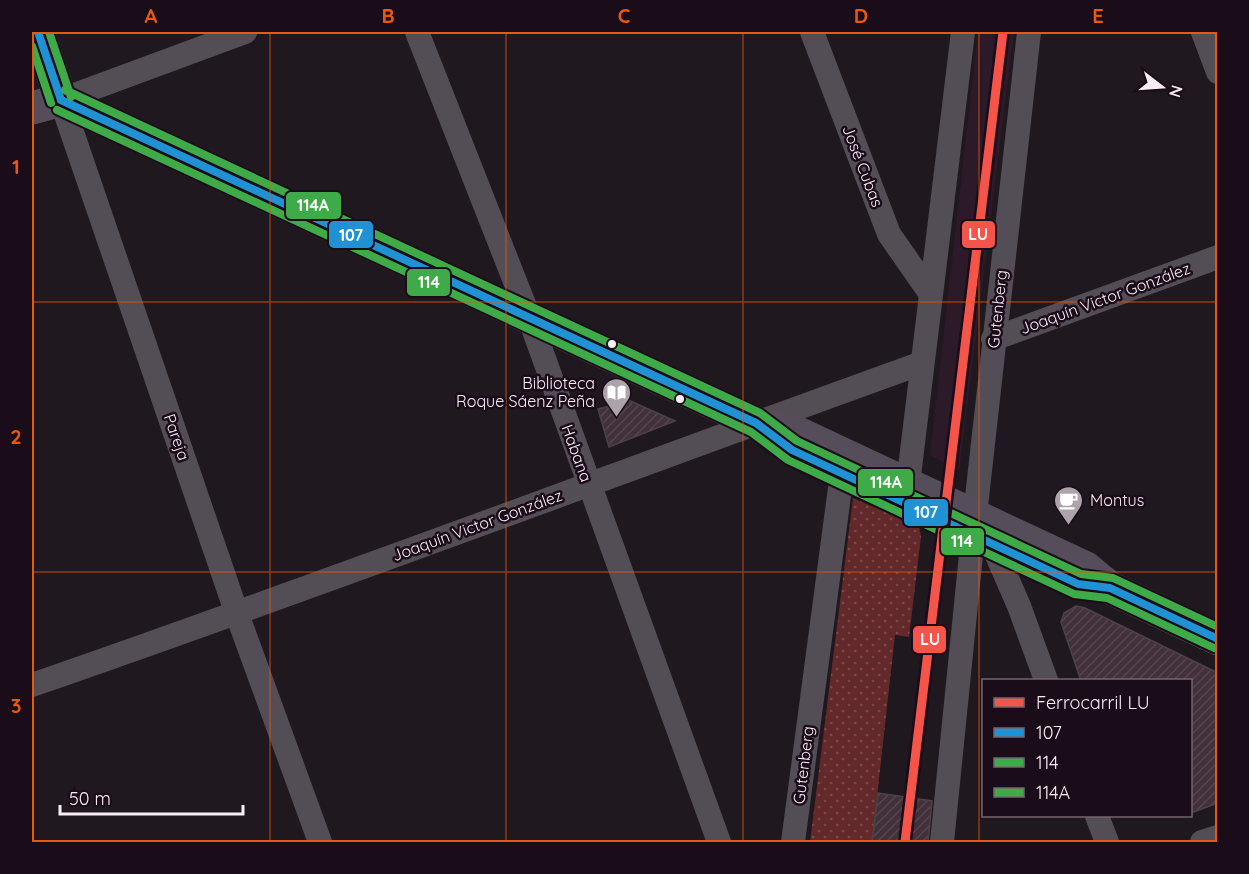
<svg xmlns="http://www.w3.org/2000/svg" width="1249" height="874" viewBox="0 0 1249 874" font-family="Quicksand,sans-serif">
	<defs>
		<pattern id="park-dots" width="8" height="8" patternUnits="userSpaceOnUse" patternTransform="scale(1.5)"><rect width="8" height="8" fill="#62282a"/><path d="M2 2h.1M6 6h.1" fill="none" stroke="#79484a" stroke-width="1.8" stroke-linecap="round"/></pattern>
		<pattern id="building-hatch" width="6" height="6" patternUnits="userSpaceOnUse" patternTransform="scale(1.5)"><rect width="6" height="6" fill="#42303a"/><path d="M-1 1l2-2M0 6l6-6M5 7l2-2" fill="none" stroke="#55444e"/></pattern>
	</defs>
	<rect width="100%" height="100%" fill="#20181f"/>
	<path fill="#2c1a29" d="M978,32h36l-55,439 -29,-16z"/>
	<path fill="url(#park-dots)" d="M853,498l66,28 2,11 -12,100 -14,-2 -23,207h-62z"/>
	<g fill="url(#building-hatch)" stroke="#4b4348" stroke-width="1.5">
		<path d="M617,395l58,26 -66,26 -11,-38 12,-3z"/>
		<path d="M1076,606l9,2 133,65v130l-27,10v-132h-110l-20,-59 3,-9z"/>
		<path d="M878,793l54,8 -4,42h-56z"/>
	</g>
	<g fill="none" stroke-linecap="round" stroke-linejoin="round">
		<g stroke="#534d56" stroke-width="24">
			<path d="M245,32l-184,68 176,514 83,228"/>
			<path d="M417,32l112,285 190,525"/>
			<path d="M812,32l77,202 41,59"/>
			<path d="M1203,32l15,40"/>
			<path d="M993,339l225,-82"/>
			<path d="M908,484l55,-452"/>
			<path d="M975,515l54,-483"/>
			<path d="M992,544l27,62 27,74"/>
			<path d="M32,685c298,-103 593,-215 890,-322"/>
			<path d="M1097,816l10,26"/>
			<path d="M793,842l49,-369"/>
			<path d="M942,842l31,-307"/>
			<path d="M1202,842l16,-5"/>
		</g>
		<g stroke="#554e5a" stroke-width="33">
			<path d="M38,32l23,68"/>
			<path d="M61,100l695,323 44,11 286,134 24,20 108,51"/>
			<path d="M32,108l29,-8"/>
		</g>
		<defs>
			<g id="bus-1">
				<path d="M38,32l23,68"/>
				<path d="M61,100l695,323 36,27 286,134 32,4 108,51"/>
			</g>
			<g id="bus-2">
				<path d="M32,46l19,57"/>
				<path d="M57,110l694,322 37,28 286,134 33,4 107,50"/>
			</g>
			<g id="bus-3">
				<path d="M49,32l22,65"/>
				<path d="M65,90l695,323 37,28 284,133 32,4 105,49"/>
			</g>
		</defs>
		<use href="#bus-1" stroke="#1a0c18" stroke-width="12"/>
		<use href="#bus-2" stroke="#1a0c18" stroke-width="12"/>
		<use href="#bus-3" stroke="#1a0c18" stroke-width="12"/>
		<use href="#bus-1" stroke="#2092d4" stroke-width="8"/>
		<use href="#bus-2" stroke="#3fab48" stroke-width="8"/>
		<use href="#bus-3" stroke="#3fab48" stroke-width="8"/>
		<defs>
			<path id="rail-1" d="M905,842l98,-810"/>
		</defs>
		<use href="#rail-1" stroke="#1a0c18" stroke-width="14"/>
		<use href="#rail-1" stroke="#f4544a" stroke-width="9"/>
	</g>
	<path fill="none" stroke="#e8590c" stroke-width="1.5" stroke-opacity="0.55" d="M270,32v810M506,32v810M743,32v810M979,32v810M32,302h1186M32,572h1186"/>
	<defs>
		<symbol id="library-pin" viewBox="-11 -11 22 30"><path d="M0 17L-7.5 6A9.5 9.5 0 1 1 7.5 6Z" fill="#ada3ab" stroke="#1a0c18"/><path d="M-6-4Q-3-5.5-.7-3.5V5Q-3 3-6 4ZM6-4Q3-5.5 .7-3.5V5Q3 3 6 4Z" fill="#fff"/></symbol>
		<symbol id="cafe-pin" viewBox="-11 -11 22 30"><path d="M0 17L-7.5 6A9.5 9.5 0 1 1 7.5 6Z" fill="#ada3ab" stroke="#1a0c18"/><path d="M-5.5-4.5H6V0H3Q3 3.5 0 3.5H-2.5Q-5.5 3.5-5.5 0ZM3-3.2v2h1.7v-2ZM-6 4.5H4V6H-6Z" fill="#fff"/></symbol>
	</defs>
	<g fill-rule="evenodd">
		<use href="#library-pin" x="600" y="376" width="33" height="45"/>
		<use href="#cafe-pin" x="1052" y="484" width="33" height="45"/>
	</g>
	<g fill="#f9eef7" stroke="#1a0c18" stroke-width="2">
		<circle cx="612" cy="344" r="5"/>
		<circle cx="680" cy="399" r="5"/>
	</g>
	<g text-anchor="middle" dominant-baseline="central" stroke-width="5" stroke-linejoin="round" paint-order="stroke">
		<g font-size="16" fill="#f9eef7" stroke="#1a0c18">
			<text transform="translate(863 166) rotate(69)">José Cubas</text>
			<text transform="translate(1105 298) rotate(-20)">Joaquín Victor González</text>
			<text transform="translate(997 309) rotate(-84)">Gutenberg</text>
			<text transform="translate(177 437) rotate(71)">Pareja</text>
			<text transform="translate(577 453) rotate(70)">Habana</text>
			<text transform="translate(477 525) rotate(-20)">Joaquín Victor González</text>
			<text transform="translate(803 765) rotate(-83)">Gutenberg</text>
		</g>
		<g font-size="16" fill="#f9eef7" stroke="#1a0c18" text-anchor="end">
			<text x="595" y="383">Biblioteca<tspan x="595" dy="18">Roque Sáenz Peña</tspan></text>
			<text x="1090" y="500" text-anchor="start">Montus</text>
		</g>
	</g>
	<g stroke="#1a0c18" stroke-width="2">
		<rect x="285" y="191" width="57" height="29" rx="6" fill="#3fab48"/>
		<rect x="961" y="220" width="35" height="29" rx="6" fill="#f4544a"/>
		<rect x="328" y="220" width="46" height="29" rx="6" fill="#2092d4"/>
		<rect x="406" y="268" width="45" height="29" rx="6" fill="#3fab48"/>
		<rect x="857" y="468" width="57" height="29" rx="6" fill="#3fab48"/>
		<rect x="903" y="498" width="46" height="29" rx="6" fill="#2092d4"/>
		<rect x="940" y="527" width="45" height="29" rx="6" fill="#3fab48"/>
		<rect x="912" y="625" width="35" height="29" rx="6" fill="#f4544a"/>
	</g>
	<g font-size="16" text-anchor="middle" font-weight="bold" fill="#fff">
		<text x="313" y="211">114A</text>
		<text x="978" y="240">LU</text>
		<text x="351" y="241">107</text>
		<text x="429" y="288">114</text>
		<text x="886" y="488">114A</text>
		<text x="926" y="518">107</text>
		<text x="962" y="547">114</text>
		<text x="930" y="645">LU</text>
	</g>
	<rect width="1249" height="874" fill="none" stroke="#1a0c18" stroke-width="66"/>
	<rect x="982" y="679" width="210" height="138" fill="#1a0c18" stroke="#736671" stroke-width="1.5"/>
	<rect x="994" y="698" width="30" height="9" fill="#f4544a" stroke="#736671" stroke-width="1.5"/>
	<text x="1036" y="709" font-size="18" fill="#f9eef7">Ferrocarril LU</text>
	<rect x="994" y="728" width="30" height="9" fill="#2092d4" stroke="#736671" stroke-width="1.5"/>
	<text x="1036" y="739" font-size="18" fill="#f9eef7">107</text>
	<rect x="994" y="758" width="30" height="9" fill="#3fab48" stroke="#736671" stroke-width="1.5"/>
	<text x="1036" y="769" font-size="18" fill="#f9eef7">114</text>
	<rect x="994" y="788" width="30" height="9" fill="#3fab48" stroke="#736671" stroke-width="1.5"/>
	<text x="1036" y="799" font-size="18" fill="#f9eef7">114A</text>
	<g transform="translate(1162 87) rotate(107)" stroke="#1a0c18" stroke-width="4.5" paint-order="stroke">
	<path d="M0-4.5L10 22L0 15L-10 22Z" fill="#f9eef7"/>
	<text y="-9" font-size="16" font-weight="bold" text-anchor="middle" fill="#f9eef7">N</text>
	</g>
	<path d="M60 805v9h183v-9" fill="none" stroke="#f9eef7" stroke-width="3"/>
	<text x="69" y="805" font-size="18" fill="#f9eef7" stroke="#1a0c18" stroke-width="4.5" paint-order="stroke">50 m</text>
	<rect x="33" y="33" width="1183" height="808" fill="none" stroke="#e8590c" stroke-width="2"/>
	<g font-size="20" text-anchor="middle" font-weight="bold" fill="#e8590c">
		<text x="151" y="23">A</text>
		<text x="388" y="23">B</text>
		<text x="624" y="23">C</text>
		<text x="861" y="23">D</text>
		<text x="1098" y="23">E</text>
		<text x="16" y="174">1</text>
		<text x="16" y="444">2</text>
		<text x="16" y="713">3</text>
	</g>
</svg>
